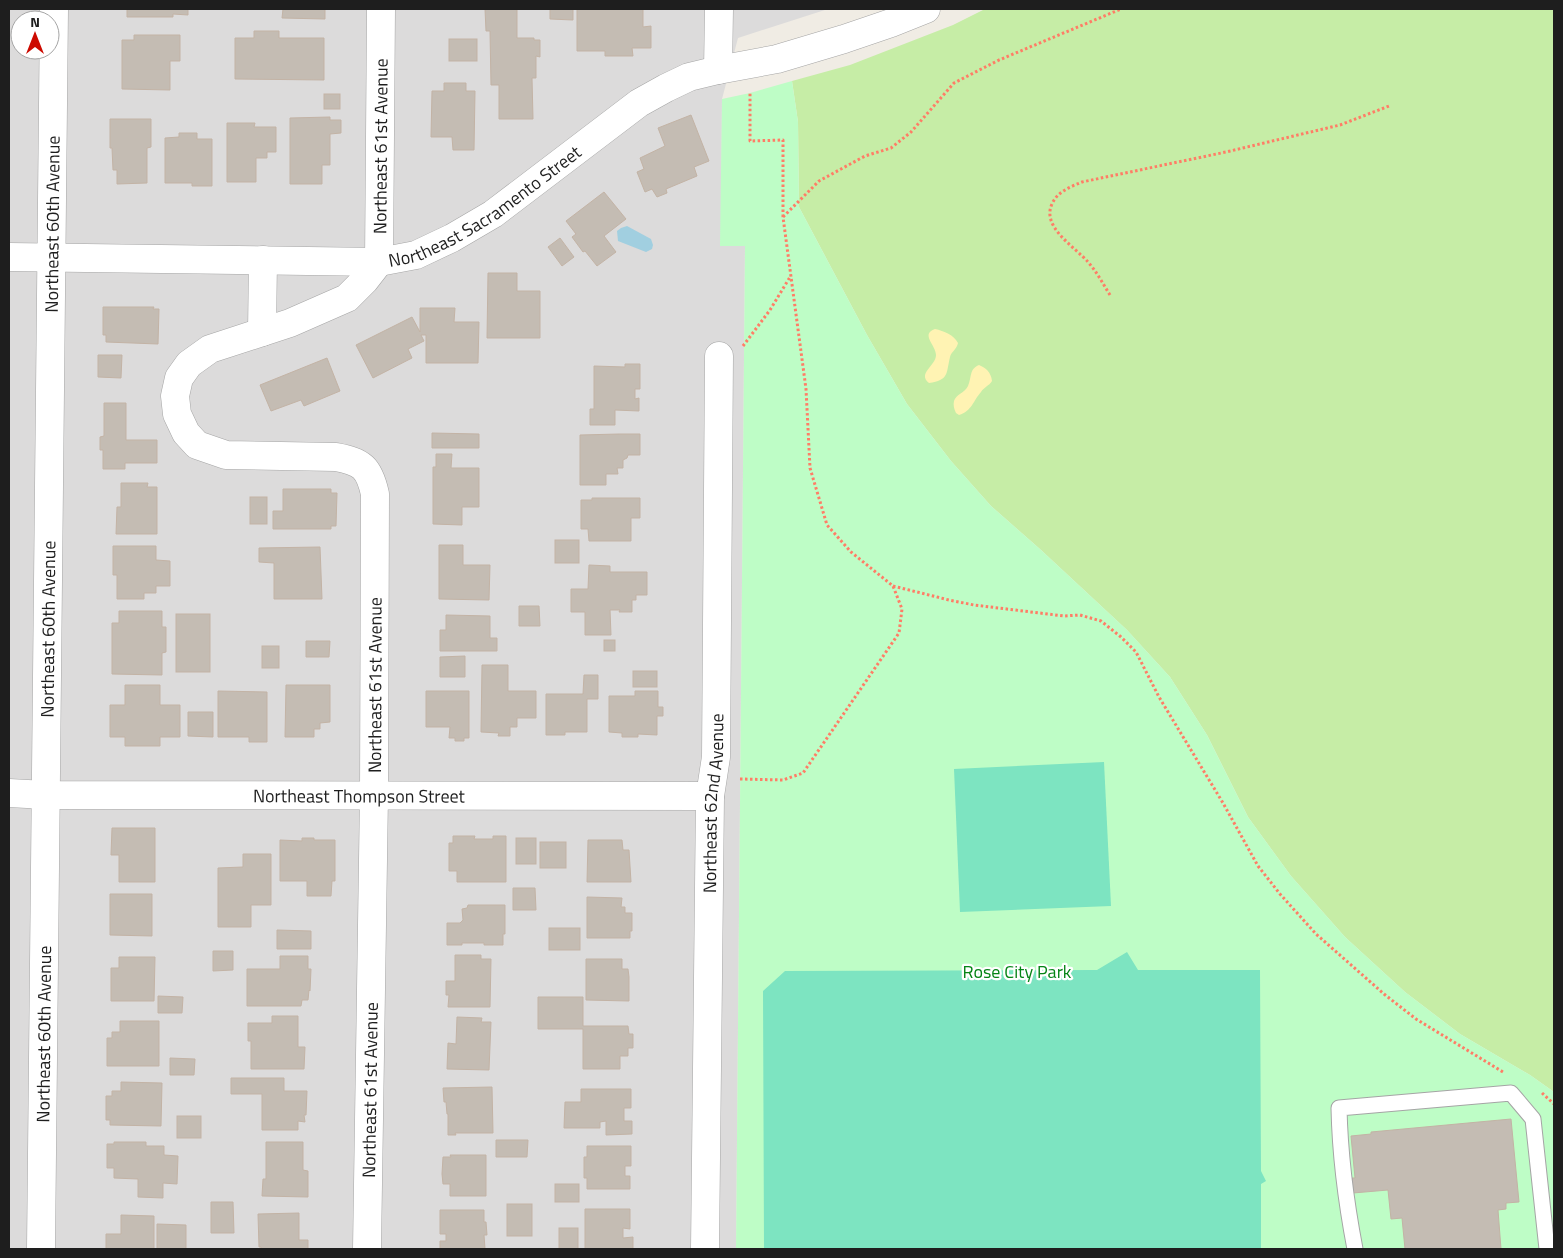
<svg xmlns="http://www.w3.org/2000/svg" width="1563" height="1258" viewBox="0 0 1563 1258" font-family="'Titillium Web',sans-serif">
	<rect width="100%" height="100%" fill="#f0ece4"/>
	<path fill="#dcdbdb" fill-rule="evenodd" d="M9,9h819l-90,29 -16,61 -1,147h24l-9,1003h-727zM20,20h30v30h-30z"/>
	<path fill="#c6eda6" d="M985,9h569v1083l-24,-17 -70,-41 -55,-42 -60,-55 -54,-61 -43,-59 -41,-82 -37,-58 -43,-47 -86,-80 -50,-44 -40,-45 -44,-57 -40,-69 -68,-128 -1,-85 -6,-41 58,-16 103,-40z"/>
	<g fill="#fff3b3">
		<path d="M935,329c9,2 19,6 23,14 -1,6 -7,9 -8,14 -4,17 -1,23 -21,26 -12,-10 7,-17 7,-28 0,-10 -16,-21 -1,-26z"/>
		<path d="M979,365c7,3 12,7 13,16 -3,5 -8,6 -11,11 -8,9 -9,19 -22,23l-3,-2c-2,-4 -3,-8 -2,-12 2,-7 11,-8 14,-15 4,-9 1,-17 11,-21z"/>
	</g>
	<path fill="#befdc6" d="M792,81l6,41 1,85 68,128 40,69 44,57 40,45 50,44 86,80 43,47 37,58 41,82 43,59 54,61 60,55 55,42 70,41 24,17v157h-818l9,-1003h-25l2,-147 28,-6z"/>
	<g fill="#7de4c1">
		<path d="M1104,762l7,144 -151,6 -6,-143z"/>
		<path d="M1127,952l11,18h122l1,201 5,10 -5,3v65h-497l-1,-258 22,-20 312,-1z"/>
	</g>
	<path fill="#a1cfe0" d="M627,226l24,13 2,6 -1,4 -6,3 -28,-11 -1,-10 4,-3z"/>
	<g fill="#c4bcb3" stroke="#c3b3a5">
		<path d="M127,9h61v6l-15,-1v3h-46z"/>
		<path d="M283,9h42v10l-43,-1z"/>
		<path d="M485,9h32v29h17v2h6v17l-4,-1v22h-4l1,41h-34v-34h-8l-1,-54h-4z"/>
		<path d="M550,9h23v11l-23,-1z"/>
		<path d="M577,9h66v18l8,-1v22h-19l1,8h-28v-5h-28z"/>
		<path d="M254,31h25v7h45v42l-89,-1v-41h19z"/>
		<path d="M134,35h46v26h-10v29l-48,-1v-49h12z"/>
		<rect x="449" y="39" width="28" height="22"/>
		<path d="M444,83h22v8h9l-1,59h-21l-1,-13h-21l1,-46h12z"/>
		<rect x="324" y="94" width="16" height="15"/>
		<path d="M691,115l18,46 -15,6 3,9 -31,13 1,4 -10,4 -5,-8 -7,3 -8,-20 7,-3 -4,-11 25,-12 -7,-18z"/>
		<path d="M330,117v3h11v13l-11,1v31h-8v19h-32v-66z"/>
		<path d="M110,119h41v28l-4,1v35l-30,1v-14h-4l-1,-22h-2z"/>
		<path d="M227,123h28l-1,4h22v25h-9v6h-11v24h-29z"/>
		<path d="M179,133h18v6h15v47h-20v-3h-27v-45l14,-1z"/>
		<path d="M604,192l22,27 -22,17 12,16 -19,14 -12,-15 -2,1 -11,-15 4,-3 -10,-13z"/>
		<path d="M560,238l14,19 -12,9 -14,-19z"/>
		<path d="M488,273h29v18h23v47h-53z"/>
		<path d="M103,307h51l-1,2h6l-1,35 -52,-2v-7h-3z"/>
		<path d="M420,308h35l-1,14h25l-1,41h-52v-28h-5l3,6 -16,8 4,9 -39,20 -17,-33 56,-28 8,15z"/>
		<path d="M98,355h24l-1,23 -23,-1z"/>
		<path d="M327,358l13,33 -36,15 -3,-6 -30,11 -11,-26z"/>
		<path d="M625,364h15v25h-5v10l4,-1v13l-24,-1v15h-25v-16h4v-43l31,1z"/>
		<path d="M104,403h22v37h31v23h-32v6h-22v-19h-3v-13l4,-1z"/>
		<path d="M432,433l47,1v14h-47z"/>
		<path d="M619,434h21v21h-12l-1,3 -4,2v8h-6l1,6h-12v11h-26v-50z"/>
		<path d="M436,454h16l-1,14h28v39h-17v18l-29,-1v-57h3z"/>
		<path d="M121,483h27l-1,4h10v47h-41l1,-27h4z"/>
		<path d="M283,489h48v4h6l-1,33h-5v3h-58v-18h10z"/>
		<rect x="250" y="497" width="17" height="27"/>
		<path d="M592,498h48v20h-9v23h-42l-1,-12h-7v-29h11z"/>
		<rect x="555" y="540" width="24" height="23"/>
		<path d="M439,545h24v20h27l-1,35 -50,-1z"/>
		<path d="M113,546h43v14l14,1v25h-14v7h-12v6h-27v-24h-4z"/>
		<path d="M320,547l2,52h-48v-36l-15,-1v-14z"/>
		<path d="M589,565l21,1v6h37v23h-11v5h-4v12h-13l1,-2h-10l1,25h-26v-23h-14v-23h17z"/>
		<path d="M519,606h20l1,20h-21z"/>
		<path d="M119,611h43v16h4v25l-4,1v22l-50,-1v-51h7z"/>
		<rect x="176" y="614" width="34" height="58"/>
		<path d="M446,615l44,1v22h7v13h-57v-21h6z"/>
		<rect x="604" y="640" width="11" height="11"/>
		<path d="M306,641h24l-1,16h-23z"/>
		<rect x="262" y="646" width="17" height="22"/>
		<path d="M465,656v21h-25v-20z"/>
		<path d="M482,665h26v26h28v27h-19v9h-7v9h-12l1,-3 -18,-1z"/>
		<rect x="633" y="671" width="24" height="16"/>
		<path d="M584,675h14v24h-11v33h-22v3h-19v-41h37z"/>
		<path d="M125,685h35v20h20v32h-20v9h-35v-9h-15v-32h15z"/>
		<path d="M286,685h44v37l-10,1v6h-6v8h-29z"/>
		<path d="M218,691l49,1v50h-18v-5h-31z"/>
		<path d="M426,691h43v47h-5v3h-9v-3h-6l1,-11h-24z"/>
		<path d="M635,691h23v16h5v9h-6v19l-19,-1v3h-16v-4l-13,-1v-36h26z"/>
		<path d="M188,712h25v25l-25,-1z"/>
		<path d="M112,828h43v54h-36v-27h-8z"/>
		<path d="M453,836h22l-1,3h19v-3h13v46h-49v-11h-8v-28h4z"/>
		<path d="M302,838h12v2h21v41h-3l-1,15h-24v-15h-27v-41l22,1z"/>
		<rect x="516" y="838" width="20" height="26"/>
		<path d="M588,840h34l1,10h6l2,32h-44z"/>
		<rect x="540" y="842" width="26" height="26"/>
		<path d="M243,854h28v51h-20v22h-33v-59l25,-1z"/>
		<path d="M513,888h22l1,22h-23z"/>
		<path d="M110,894h42v42l-42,-1z"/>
		<path d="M587,897l35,1 -1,9h4v6h7v18h-2v7h-43z"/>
		<path d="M468,905h37v29h-2v11h-19v-2h-22v2h-15v-22h13l3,-3 -1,-11 5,-1z"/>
		<rect x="549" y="928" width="31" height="22"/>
		<path d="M277,930l34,1v18h-34z"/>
		<path d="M213,951h20v19l-20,1z"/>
		<path d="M455,955h26v4h10l-1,48h-42l1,-12h-3v-14h9z"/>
		<path d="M280,956h28v13h3l-1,22 -1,-1 -1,10h-6l-1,6h-54v-37h33z"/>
		<path d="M119,957h36l-1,44h-43v-33h8z"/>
		<path d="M586,959h36v10h6l1,8v24l-43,-1z"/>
		<path d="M158,996l25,1 -1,16h-24z"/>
		<path d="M538,997h45v29h45l1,8h4v14h-5v8h-8v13h-37v-40h-45z"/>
		<path d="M272,1016h26v31h7l-1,22h-53v-28h-3v-18h24z"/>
		<path d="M457,1017l25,1 -1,4h10l-2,48 -42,-1 1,-26 8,1z"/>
		<path d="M120,1021h39v45h-52v-28h5v-6h8z"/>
		<path d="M170,1058l25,1 -1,16h-24z"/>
		<path d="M231,1078h53v13h23l-1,24h-2l1,7 -7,-1v9h-36v-36h-31z"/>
		<path d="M121,1082l41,1 -1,43 -51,-1v-5h-4v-24h6v-5h9z"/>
		<path d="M492,1087l1,46h-38l1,2h-8v-21h-1l-1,-12h-2l-1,-14z"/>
		<path d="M581,1089h50v19h-7v13h8v13l-26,1v-14l-6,1v6h-36l1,-26h16z"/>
		<rect x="177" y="1116" width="24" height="22"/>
		<path d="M1511,1119l8,83 -13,1v6l-8,1 3,39h-96l-3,-31 -11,1 -3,-29 -35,3 -1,-15h3l-4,-42 20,-2v-2z"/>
		<path d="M496,1140h32l-1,17h-31z"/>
		<path d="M114,1142h32v4h18v9l14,1 -1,28 -14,-1v15l-25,-1v-18l-24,-1v-10h-7v-24h7z"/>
		<path d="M266,1142h37v28l5,1v26l-46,-1 1,-17h3z"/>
		<path d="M587,1146h44v20h-6v10h5v13h-43v-11h-3v-21h3z"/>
		<path d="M450,1155h36v41h-36v-12h-7l-1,-10 1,-17h8z"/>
		<rect x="555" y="1184" width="24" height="18"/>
		<path d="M211,1202h22l1,31h-23z"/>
		<rect x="507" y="1204" width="25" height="32"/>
		<path d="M585,1209h45v20l-7,-1v10l10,-1v12h-48z"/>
		<path d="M440,1210h44v12h2l1,13h-3l1,14h-45v-8h6v-7h-6z"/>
		<path d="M299,1213v27h9v9h-47v-2h-2l-1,-33z"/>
		<path d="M121,1215l33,1v33h-48v-15h15z"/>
		<path d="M157,1224l29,1v24h-29z"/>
		<rect x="559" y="1228" width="19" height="21"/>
	</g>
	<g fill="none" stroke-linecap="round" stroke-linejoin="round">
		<defs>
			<path id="service" d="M1355,1249c-9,-47 -15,-93 -16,-141l172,-15 22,26 14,130"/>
			<g id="minor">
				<path d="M718,70l1,-61"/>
				<path id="s1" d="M9,257l370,5 37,-7 36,-17 41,-24 146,-111 27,-15 23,-11 29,-7 59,-11 67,-20 47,-16 35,-14"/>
				<path d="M262,332l1,-72"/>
				<path id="s2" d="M9,793l37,2 664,1"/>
				<path id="s3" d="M41,1249l13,-1240"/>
				<path id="s4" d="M367,1249l7,-454 1,-301c-6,-27 -13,-32 -39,-37l-110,-2 -29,-10 -11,-12 -9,-19 -2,-18 4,-18 10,-14 21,-15 80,-26 57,-25 18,-18 14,-18 2,-253"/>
				<path id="s5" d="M705,1249l5,-453 6,-39 3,-401"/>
			</g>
		</defs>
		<use href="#service" stroke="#a5a5a5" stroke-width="17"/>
		<use href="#minor" stroke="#a5a5a5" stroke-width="29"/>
		<g stroke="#ff7d66" stroke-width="3" stroke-dasharray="2.5 2.5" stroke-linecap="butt">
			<path d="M783,217l36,-36 46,-25 26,-8 20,-16 43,-49 45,-23 122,-51"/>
			<path d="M1110,295c-7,-11 -13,-23 -22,-33 -13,-15 -47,-35 -36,-58 5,-12 18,-17 30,-22l144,-30 114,-27 49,-19"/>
			<path d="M743,346l27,-36 20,-33"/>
			<path d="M893,586l56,14 25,5 90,11 16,-1 21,6 20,16 15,15 23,45 64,106 35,63 22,28 36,40 68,60 32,25 87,53"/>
			<path d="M740,779l43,1 20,-7 96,-140 3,-24 -9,-23 -42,-34 -24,-27 -17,-57 -4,-79 -23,-172v-77l-33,1v-48"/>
			<path d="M1542,1093l12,11"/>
		</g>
		<use href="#service" stroke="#fff" stroke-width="15"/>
		<use href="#minor" stroke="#fff" stroke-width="28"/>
	</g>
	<g text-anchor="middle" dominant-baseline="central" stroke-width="4.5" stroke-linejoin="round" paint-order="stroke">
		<g font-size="18" fill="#1e1e1e" stroke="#fff">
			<text stroke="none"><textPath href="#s4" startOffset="1382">Northeast 61st Avenue</textPath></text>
			<text stroke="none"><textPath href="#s1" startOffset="491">Northeast Sacramento Street</textPath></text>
			<text stroke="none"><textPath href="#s3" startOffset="1025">Northeast 60th Avenue</textPath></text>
			<text stroke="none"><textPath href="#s3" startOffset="620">Northeast 60th Avenue</textPath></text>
			<text stroke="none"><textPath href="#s4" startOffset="564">Northeast 61st Avenue</textPath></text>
			<text stroke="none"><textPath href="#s2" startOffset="350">Northeast Thompson Street</textPath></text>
			<text stroke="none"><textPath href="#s5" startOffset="446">Northeast 62nd Avenue</textPath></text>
			<text stroke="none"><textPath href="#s3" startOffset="215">Northeast 60th Avenue</textPath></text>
			<text stroke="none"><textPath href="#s4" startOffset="159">Northeast 61st Avenue</textPath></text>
		</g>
		<g font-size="18" fill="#058415" stroke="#fff">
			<text x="1017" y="971">Rose City Park</text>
		</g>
	</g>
	<rect width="1563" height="1258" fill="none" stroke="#1e1e1e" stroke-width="20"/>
	<g transform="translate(35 35)"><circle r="24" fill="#ffffff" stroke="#a5a5a5"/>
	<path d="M0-4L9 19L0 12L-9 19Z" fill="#cd0a00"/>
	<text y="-8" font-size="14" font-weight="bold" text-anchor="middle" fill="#1e1e1e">N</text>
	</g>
</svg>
